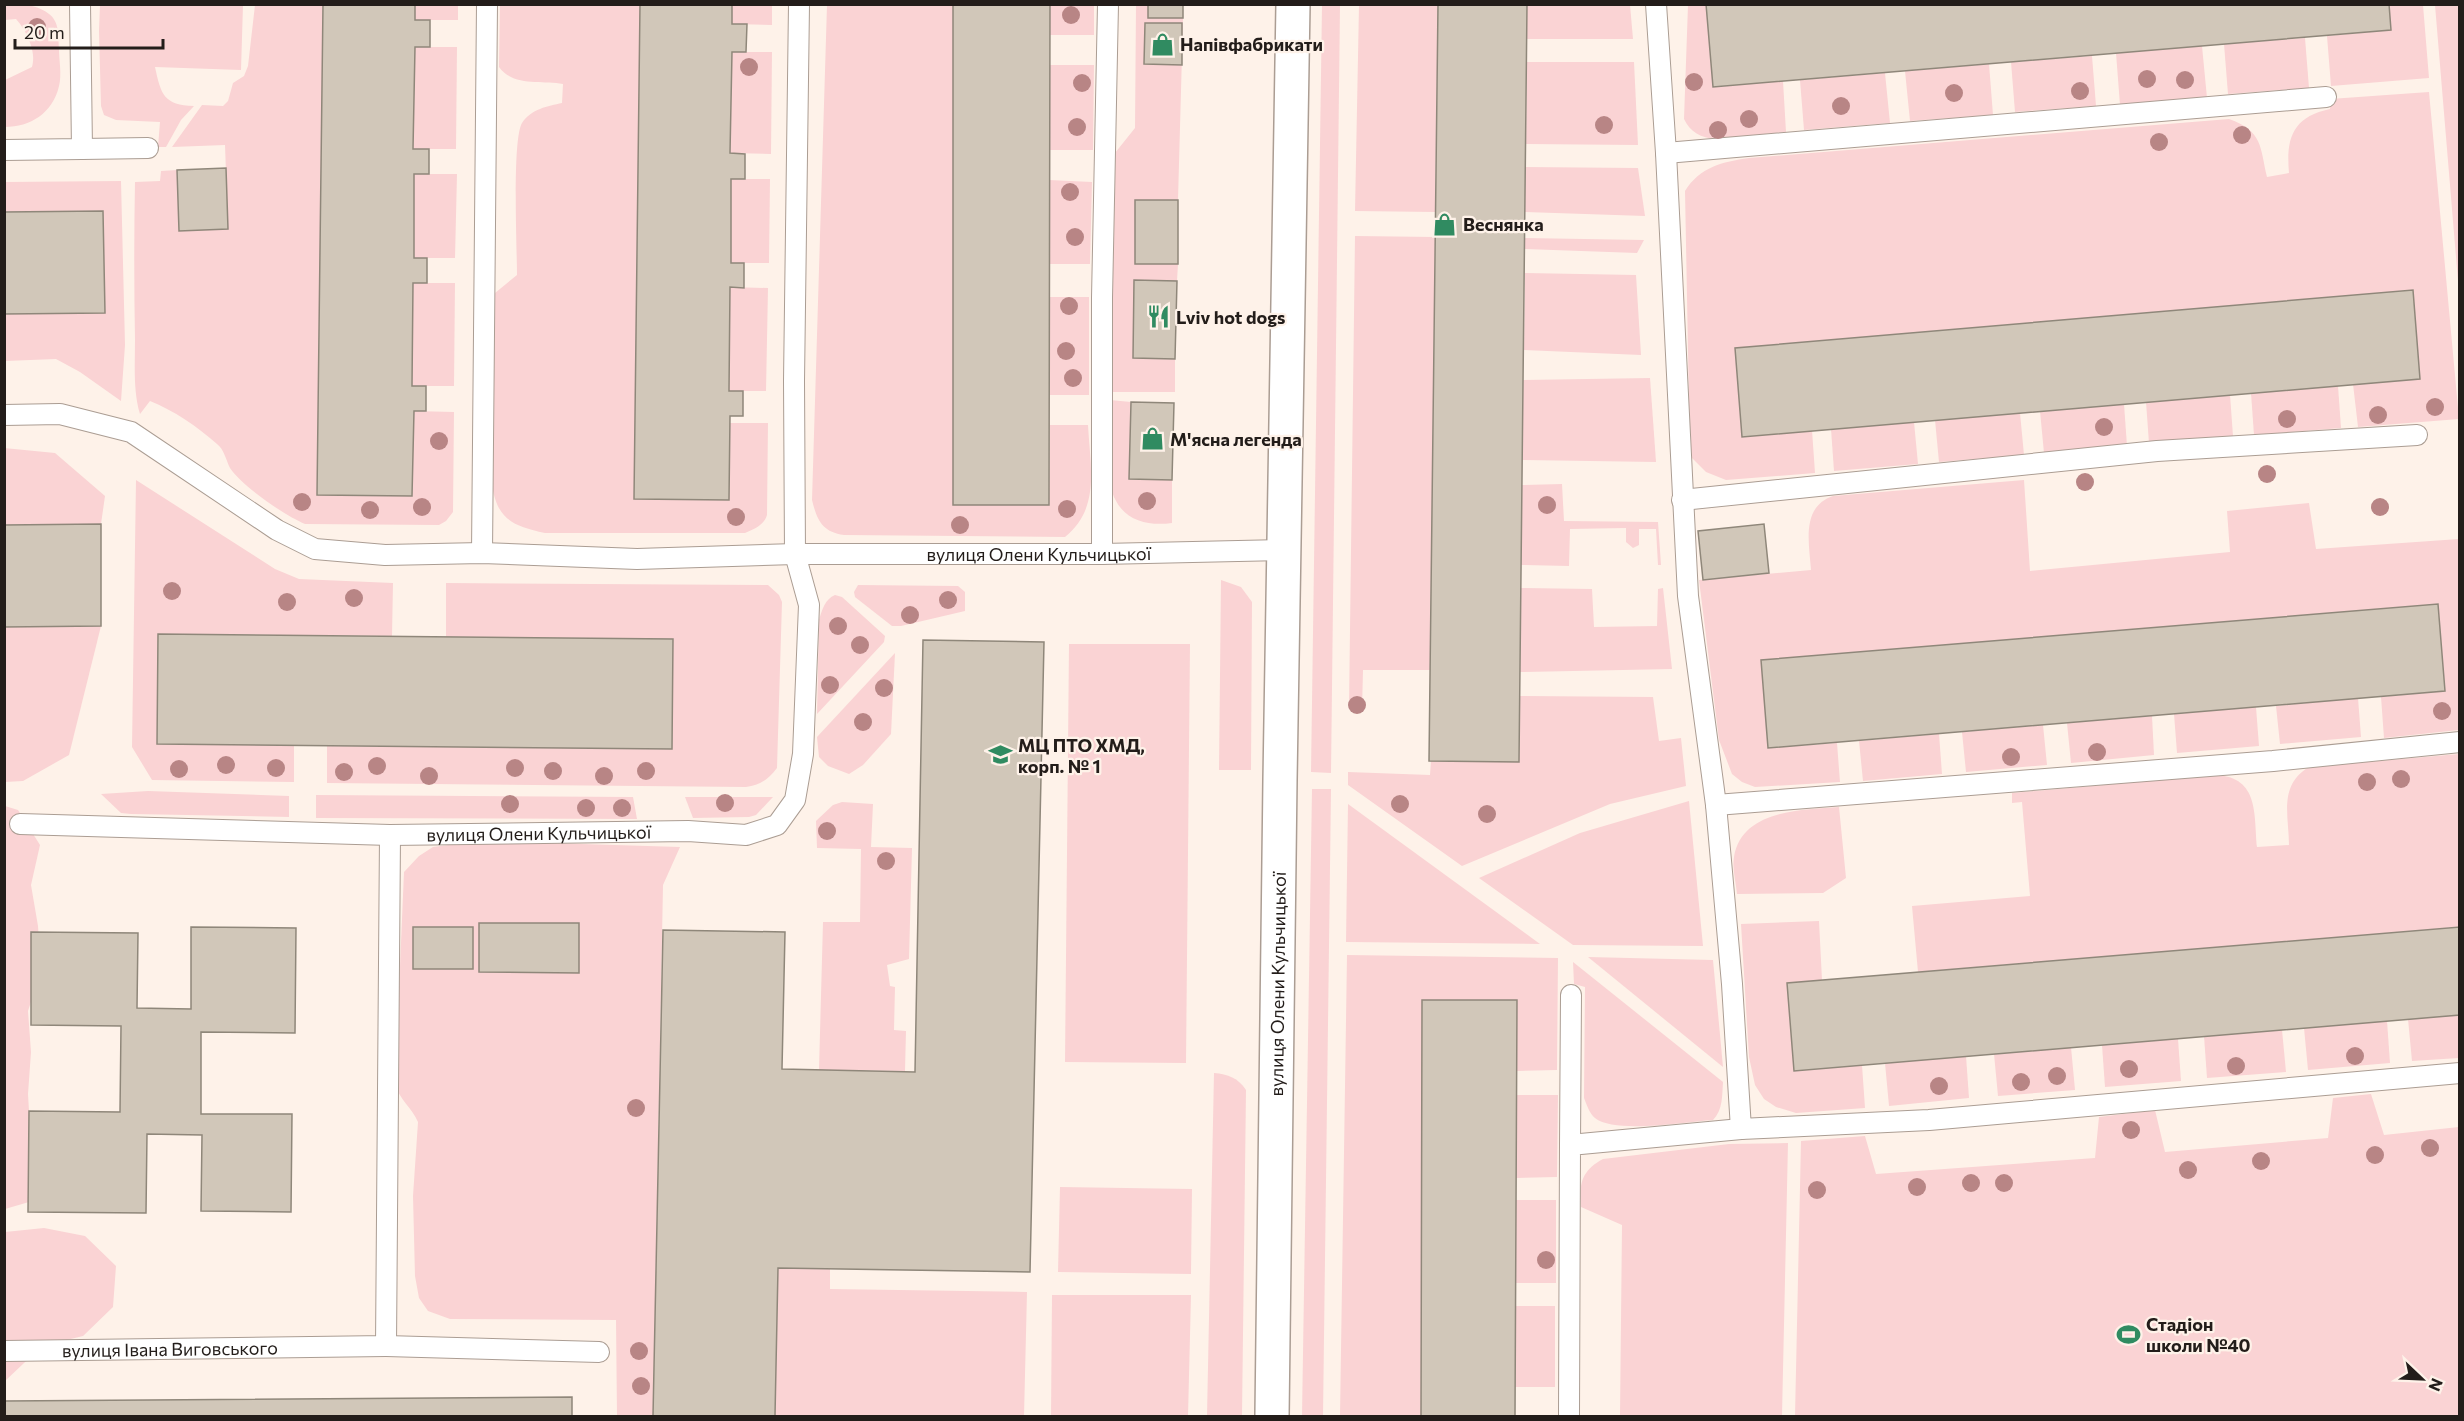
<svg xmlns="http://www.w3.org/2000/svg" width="2464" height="1421" viewBox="0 0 2464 1421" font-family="Commissioner,sans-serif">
	<rect width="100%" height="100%" fill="#fef2e9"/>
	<g fill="#fad3d4">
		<path d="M5,5c15,-1 31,-1 44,9 11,8 9,23 10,35 0,11 3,26 0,37 -6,27 -29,41 -54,41v-47l27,-13c5,-15 -6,-37 -16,-48l-11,1z"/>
		<path d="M100,5h143l-2,65 -86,-3c6,28 9,38 39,39l-13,14 -15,27h-8l2,-25 -44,-2 -12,-5 -3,-9 -2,-75z"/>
		<path d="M255,5h68l-6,490 97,-84 40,1 -1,100 -7,9 -7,4 -134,-1c-21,-9 -62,-37 -75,-56 -4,-8 -6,-19 -13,-24 -19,-17 -44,-34 -67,-43l-10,13c-7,-23 -5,-50 -5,-74 -1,-53 -1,-105 0,-158l25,-1 1,-10 16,-1 2,60 49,-1 -3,-84 -53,2 30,-42 21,1 5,-5 5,-18 11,-7 4,-10z"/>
		<rect x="415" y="5" width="43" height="15"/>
		<path d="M500,5h140l-6,494 95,1 1,-77h38l-1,92c-3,10 -12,14 -22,18h-200c-32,-7 -47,-13 -53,-47l3,-193 22,-18c0,-26 -5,-135 5,-152 9,-14 26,-17 40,-20l1,-19c-21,-4 -50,3 -64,-17z"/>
		<path d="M732,5h40v20l-40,-1z"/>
		<path d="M827,5h126v500l96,-1 1,-79h38c2,41 13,83 -23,112l-221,-2c-22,-3 -27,-15 -32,-35z"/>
		<rect x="1050" y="5" width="44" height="30"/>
		<path d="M1136,5h12v13h35l-5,182h-43v63l43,1 -1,17h-43l41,78v33h-65l2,-221 3,-18 20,-25z"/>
		<path d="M1340,5l-9,768 -20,-1 11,-767z"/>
		<path d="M1359,5h79l-3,207 -80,-1z"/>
		<path d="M1527,5h103l3,34h-106z"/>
		<path d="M1688,5h18l8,82 69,-6 3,51 -70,7c-15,-1 -26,-7 -32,-20z"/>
		<path d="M2389,5h34l6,73 -98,8 -4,-50 64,-6z"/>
		<path d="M2435,5h24v288z"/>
		<path d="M2305,38l4,50 -81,6 -4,-50z"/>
		<path d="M2202,46l5,52 -87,7 -4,-52z"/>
		<path d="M415,47h42l-1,102h-43z"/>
		<path d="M732,52h40l-1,102 -41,-1z"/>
		<path d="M2092,56l4,50 -81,6 -4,-50z"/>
		<path d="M1527,62h107l4,83 -112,-1z"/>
		<path d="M1989,64l4,51 -83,6 -5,-50z"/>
		<path d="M1049,65h45l-1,85h-44z"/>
		<path d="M1885,73l5,50 -86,7 -4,-50z"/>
		<path d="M2429,92l30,327 -101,8 -5,-43 67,-5 -7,-89 -678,58 77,82 3,43 -89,7 -20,-8 -16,-16 -5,-265c15,-24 37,-29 64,-33l480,-39c34,12 31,28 38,58l22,-4c-3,-34 3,-56 41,-64v-10z"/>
		<path d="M1525,167l113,1 7,48 -120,-4z"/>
		<path d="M414,174h43l-2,84h-41z"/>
		<path d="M731,179h39l-1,84h-38z"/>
		<path d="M1049,180l43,2 -2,82h-40z"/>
		<path d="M121,181l4,164 -4,56 -41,-29 -24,-13 -51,2v-47l100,-1 -2,-102 -98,1v-30z"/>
		<path d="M1355,236l80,1 -5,433h-67l-1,40 -13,-1z"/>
		<path d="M1525,238l119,2 -7,13 -112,-4z"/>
		<path d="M1525,273l111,2 5,80 -117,-5z"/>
		<path d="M413,283h42l-1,103h-42z"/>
		<path d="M730,287l38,1 -2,103h-37z"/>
		<path d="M1049,297h40v98h-39z"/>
		<path d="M1650,378l6,84 -134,-2 1,-80z"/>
		<path d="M2338,386l3,42 -87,7 -3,-42z"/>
		<path d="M2230,395l3,41 -84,7 -3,-41z"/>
		<path d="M1110,400l21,2 -2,77 43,1v43c-22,3 -46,-1 -57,-24 -9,-17 -5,-77 -5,-99z"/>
		<path d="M2124,404l3,42 -83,7 -4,-42z"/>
		<path d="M2020,413l4,42 -85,7 -4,-42z"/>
		<path d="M1914,422l4,42 -84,7 -3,-42z"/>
		<path d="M4,448l51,5 50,43 -4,28 -96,1z"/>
		<path d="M136,480l139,89 24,10 94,4 -1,53 -234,-2 -1,110 137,1v37l-142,-2 -20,-33z"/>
		<path d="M2024,480l6,91 200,-19 -3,-41 82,-8 7,46 143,-10v191l-75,8 -3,-41 64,-6 -7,-87 -677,56 7,88 69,-5 3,39 -85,5 -13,-5 -10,-8 -13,-34 -20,-160 112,-10c-2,-28 -10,-63 22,-74z"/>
		<path d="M1562,484l2,37 94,1 3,43h-3l-2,-36h-17v16l-6,3 -7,-6v-14l-56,1 -1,37 -48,-1 1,-80z"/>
		<path d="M1221,580l20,7 11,15 -1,168h-32z"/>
		<path d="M446,583l322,2 11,10 3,7 -5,166c-9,12 -17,17 -31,19l-419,-4v-37l345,3v-110l-226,-2z"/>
		<path d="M858,585l100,1 7,6v19l-64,15h-9l-37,-29 -1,-5z"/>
		<path d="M1521,588l71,1 2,38 63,-1 1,-37 5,-1 9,81 -152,3z"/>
		<path d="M835,595l7,2 43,39 -1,6 -67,72 2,-94c3,-10 6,-21 16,-25z"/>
		<path d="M101,626l-32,129 -46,26 -18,1 -1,-155z"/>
		<path d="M1069,644h121l-4,419 -121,-1z"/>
		<path d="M895,653l-4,81 -28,31 -14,9 -21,-8 -9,-9 -2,-20z"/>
		<path d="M1520,696l133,1 6,44 22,-3 5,48 -76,18 -148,62 -114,-81v-13l82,3 1,-14 88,1z"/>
		<path d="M2358,698l3,39 -81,7 -4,-38z"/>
		<path d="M2256,707l3,39 -82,7 -3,-39z"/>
		<path d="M2152,716l2,39 -83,8 -4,-40z"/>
		<path d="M2043,725l4,40 -81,7 -4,-40z"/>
		<path d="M1939,734l3,40 -79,7 -4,-40z"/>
		<path d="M2459,754v173l-541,45 -6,-66 118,-10 -8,-94 -10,1v-10l205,-18c42,3 37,39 40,72l32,-2c0,-28 -11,-60 20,-78z"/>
		<path d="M1312,789h19l-8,627h-21z"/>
		<path d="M148,791l141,5v21l-158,-3 -10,-1 -20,-19z"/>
		<path d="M316,795l317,2 4,22 -321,-1z"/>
		<path d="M685,797h88l-17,18 -7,2 -56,1z"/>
		<path d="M1689,801l14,145 -130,-1 -94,-67 101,-45z"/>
		<path d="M842,802l31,2 -2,43 41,1 -3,111 -22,6 3,21 5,1 -1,43 12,1 -1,40 -86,-1 4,-148h37l1,-73 -44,-1 -1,-27 17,-16z"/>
		<path d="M1348,804l192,140 -194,-2z"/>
		<path d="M5,806l13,4 22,35 -9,40 7,41 3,45 -13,40 3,41 -3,42 1,17 12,41 -12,50 -24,7z"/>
		<path d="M1839,807l7,71 -23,15 -86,1c-1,-12 -5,-25 -3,-37 8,-48 69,-47 105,-50z"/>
		<path d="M481,841l199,6 -17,38 -10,531h-36l-1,-96 -166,-1 -22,-8 -9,-13 -4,-22 -2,-80 5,-74c-6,-14 -19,-23 -23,-38l9,-212 15,-16 14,-9z"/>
		<path d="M1819,921l3,59 -35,3 7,87 68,-5 3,43 -69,5 -20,-6 -12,-8 -9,-14 -6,-28 -8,-133z"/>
		<path d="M1347,955l211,3 -1,112 -40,1 -95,-71 -1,416h-81z"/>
		<path d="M1588,957l125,3 10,107z"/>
		<path d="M1573,962l150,120c-1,14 0,28 -10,38 -28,2 -98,14 -118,-2 -6,-5 -8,-13 -11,-20l1,-111 -11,-3z"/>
		<path d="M2459,1015v43l-47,3 -4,-42z"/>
		<path d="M2387,1021l3,42 -82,7 -4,-42z"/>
		<path d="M2282,1030l4,42 -79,6 -3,-42z"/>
		<path d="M2178,1039l3,42 -76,6 -3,-42z"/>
		<path d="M2071,1047l4,43 -77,6 -4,-42z"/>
		<path d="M1966,1056l3,42 -80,8 -4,-43z"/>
		<path d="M1214,1073c14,1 24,5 32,17l-4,326h-35z"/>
		<path d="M2371,1094l13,41 75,-8v289h-664l6,-275 64,-5 11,38 219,-16 4,-41 56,-7 10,42 163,-14 5,-40z"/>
		<path d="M1516,1095h42l-1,82 -41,1z"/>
		<path d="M1788,1143l-6,273h-162l2,-191 -41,-18c-2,-23 0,-36 22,-48l126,-15z"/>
		<path d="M1060,1187l132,2 -1,85 -133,-2z"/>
		<rect x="1516" y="1200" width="40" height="83"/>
		<path d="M44,1228l41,8 31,30 -3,41 -30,29 -41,10 -37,35v-149z"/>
		<path d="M778,1268h52v21l197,3 -3,124h-249z"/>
		<path d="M1052,1295h139l-3,121h-137z"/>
		<path d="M1516,1306h39v81h-40z"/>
	</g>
	<g fill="#d1c7b9" stroke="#8f877a" stroke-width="1.5">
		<path d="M323,4h92v16h15v27h-15l-2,102h16v25h-15v84h13v25h-14l-1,103h14v25h-12l-2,85 -95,-1z"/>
		<path d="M640,4h92v20h15l-1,28h-14l-2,101 15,1v25h-14v84h13v25l-14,-1 -1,104h14v25h-13l-1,84 -95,-1z"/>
		<path d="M953,4h97l-1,501h-96z"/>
		<rect x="1148" y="4" width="35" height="14"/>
		<path d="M1438,4h89l-8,758 -90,-1z"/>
		<path d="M1706,4h683l2,26 -678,57z"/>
		<path d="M1145,23h37v42l-38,-1z"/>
		<path d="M226,168l2,61 -49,2 -2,-61z"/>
		<rect x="1135" y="200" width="43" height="64"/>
		<path d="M103,211l2,102 -101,1v-102z"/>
		<path d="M1134,280l43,1 -2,78 -42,-1z"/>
		<path d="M2413,290l7,89 -678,58 -7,-89z"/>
		<path d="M1131,402l43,1 -2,77 -43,-1z"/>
		<path d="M101,524v102l-97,1v-102z"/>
		<path d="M1764,524l5,49 -66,7 -5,-49z"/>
		<path d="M2438,604l7,87 -677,57 -7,-88z"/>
		<path d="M158,634l515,5 -1,110 -515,-5z"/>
		<path d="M923,640l121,2 -14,630 -252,-4 -3,148h-122l10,-486 122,2 -3,137 133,3z"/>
		<path d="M479,923h100v50l-100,-1z"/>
		<path d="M191,927l105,1 -1,105 -94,-1v82h91l-1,98 -90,-1 1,-76 -55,-1 -1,79 -118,-1 1,-101 91,1 1,-86 -90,-1v-93l107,1 -1,75 54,1z"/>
		<rect x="413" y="927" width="60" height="42"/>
		<path d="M2460,927v88l-666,56 -7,-88z"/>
		<path d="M1422,1000h95l-2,416h-94z"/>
		<path d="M572,1397v19h-568v-15z"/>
	</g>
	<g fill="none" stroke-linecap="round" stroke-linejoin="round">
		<defs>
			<g id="service">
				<path d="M1656,4l10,149 22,443 28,209 16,179 9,145 188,-9 531,-47"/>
				<path d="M82,149l66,-1"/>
				<path d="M4,150l78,-1 -2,-145"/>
				<path d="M1666,153l660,-56"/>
				<path id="s1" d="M4,415l56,-1 71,18 146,98 38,19 70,6 97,-2 155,6 158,-5h307l183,-4"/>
				<path d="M1682,500l475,-49 260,-16"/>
				<path d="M482,553l5,-549"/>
				<path d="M1102,554v-256l6,-294"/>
				<path d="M1716,805l557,-44 187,-19"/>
				<path id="s2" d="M20,824l370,11 298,-4 58,4 31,-10 18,-25 8,-46 6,-149 -14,-51 -1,-173 5,-377"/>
				<path d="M1570,1145l1,-150"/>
				<path d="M386,1346l213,6"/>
				<path id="s3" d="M4,1351l382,-5 4,-511"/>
				<path d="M1569,1416l1,-271 171,-16"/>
			</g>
			<g id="tertiary">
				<path id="s4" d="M1272,1416l8,-636 13,-776"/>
			</g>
		</defs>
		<use href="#service" stroke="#ab9d93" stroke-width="22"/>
		<use href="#tertiary" stroke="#ab9d93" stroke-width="36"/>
		<use href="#service" stroke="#fff" stroke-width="20"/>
		<use href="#tertiary" stroke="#fff" stroke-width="33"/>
	</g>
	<g fill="#b88585">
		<circle cx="1071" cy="15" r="9"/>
		<circle cx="37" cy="27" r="9"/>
		<circle cx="749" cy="67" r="9"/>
		<circle cx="2147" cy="79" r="9"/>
		<circle cx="2185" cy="80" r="9"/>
		<circle cx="1694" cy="82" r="9"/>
		<circle cx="1082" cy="83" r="9"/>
		<circle cx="2080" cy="91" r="9"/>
		<circle cx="1954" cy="93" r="9"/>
		<circle cx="1841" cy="106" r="9"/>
		<circle cx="1749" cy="119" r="9"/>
		<circle cx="1604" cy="125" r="9"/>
		<circle cx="1077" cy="127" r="9"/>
		<circle cx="1718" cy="130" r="9"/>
		<circle cx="2242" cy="135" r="9"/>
		<circle cx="2159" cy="142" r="9"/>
		<circle cx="1070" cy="192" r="9"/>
		<circle cx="1075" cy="237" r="9"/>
		<circle cx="1069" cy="306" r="9"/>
		<circle cx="1066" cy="351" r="9"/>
		<circle cx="1073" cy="378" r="9"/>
		<circle cx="2435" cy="407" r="9"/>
		<circle cx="2378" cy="415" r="9"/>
		<circle cx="2287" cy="419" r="9"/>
		<circle cx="2104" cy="427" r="9"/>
		<circle cx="439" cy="441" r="9"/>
		<circle cx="2267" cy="474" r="9"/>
		<circle cx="2085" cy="482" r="9"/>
		<circle cx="1147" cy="501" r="9"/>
		<circle cx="302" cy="502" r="9"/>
		<circle cx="1547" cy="505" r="9"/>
		<circle cx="422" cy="507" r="9"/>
		<circle cx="2380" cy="507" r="9"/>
		<circle cx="1067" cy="509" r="9"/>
		<circle cx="370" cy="510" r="9"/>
		<circle cx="736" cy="517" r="9"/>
		<circle cx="960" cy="525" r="9"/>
		<circle cx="172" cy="591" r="9"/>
		<circle cx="354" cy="598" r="9"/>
		<circle cx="948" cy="600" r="9"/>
		<circle cx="287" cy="602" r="9"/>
		<circle cx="910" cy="615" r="9"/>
		<circle cx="838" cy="626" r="9"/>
		<circle cx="860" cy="645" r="9"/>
		<circle cx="830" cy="685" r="9"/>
		<circle cx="884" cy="688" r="9"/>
		<circle cx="1357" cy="705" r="9"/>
		<circle cx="2442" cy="711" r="9"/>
		<circle cx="863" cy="722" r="9"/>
		<circle cx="2097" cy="752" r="9"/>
		<circle cx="2011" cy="757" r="9"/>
		<circle cx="226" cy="765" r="9"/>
		<circle cx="377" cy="766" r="9"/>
		<circle cx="276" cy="768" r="9"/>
		<circle cx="515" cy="768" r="9"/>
		<circle cx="179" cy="769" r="9"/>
		<circle cx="553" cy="771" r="9"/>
		<circle cx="646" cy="771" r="9"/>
		<circle cx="344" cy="772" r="9"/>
		<circle cx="429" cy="776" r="9"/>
		<circle cx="604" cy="776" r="9"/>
		<circle cx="2401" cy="779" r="9"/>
		<circle cx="2367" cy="782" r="9"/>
		<circle cx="725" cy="803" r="9"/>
		<circle cx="510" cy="804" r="9"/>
		<circle cx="1400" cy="804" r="9"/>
		<circle cx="586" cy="808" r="9"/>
		<circle cx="622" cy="808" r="9"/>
		<circle cx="1487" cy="814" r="9"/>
		<circle cx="827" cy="831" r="9"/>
		<circle cx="886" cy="861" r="9"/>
		<circle cx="2355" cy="1056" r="9"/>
		<circle cx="2236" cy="1066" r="9"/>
		<circle cx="2129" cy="1069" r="9"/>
		<circle cx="2057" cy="1076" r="9"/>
		<circle cx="2021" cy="1082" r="9"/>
		<circle cx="1939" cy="1086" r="9"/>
		<circle cx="636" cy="1108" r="9"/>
		<circle cx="2131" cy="1130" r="9"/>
		<circle cx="2430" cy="1148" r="9"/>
		<circle cx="2375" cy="1155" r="9"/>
		<circle cx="2261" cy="1161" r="9"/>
		<circle cx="2188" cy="1170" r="9"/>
		<circle cx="1971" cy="1183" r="9"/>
		<circle cx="2004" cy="1183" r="9"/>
		<circle cx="1917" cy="1187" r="9"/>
		<circle cx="1817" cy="1190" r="9"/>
		<circle cx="1546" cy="1260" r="9"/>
		<circle cx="639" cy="1351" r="9"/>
		<circle cx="641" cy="1386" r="9"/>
	</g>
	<defs>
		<symbol id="shop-bare" viewBox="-9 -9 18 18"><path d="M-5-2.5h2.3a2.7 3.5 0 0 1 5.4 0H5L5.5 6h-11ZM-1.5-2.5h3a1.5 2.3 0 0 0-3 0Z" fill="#308b61" stroke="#fef2e9" stroke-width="2.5" paint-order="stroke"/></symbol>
		<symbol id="restaurant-bare" viewBox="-9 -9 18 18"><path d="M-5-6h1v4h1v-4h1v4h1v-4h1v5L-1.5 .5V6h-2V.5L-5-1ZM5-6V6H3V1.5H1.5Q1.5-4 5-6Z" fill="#308b61" stroke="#fef2e9" stroke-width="2.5" paint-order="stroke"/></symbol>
		<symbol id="university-bare" viewBox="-9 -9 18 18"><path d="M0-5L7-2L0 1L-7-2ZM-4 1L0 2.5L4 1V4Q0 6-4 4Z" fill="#308b61" stroke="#fef2e9" stroke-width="2.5" paint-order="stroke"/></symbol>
		<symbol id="stadium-bare" viewBox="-9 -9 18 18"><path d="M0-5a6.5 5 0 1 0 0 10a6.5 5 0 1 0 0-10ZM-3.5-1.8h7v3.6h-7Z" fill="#308b61" stroke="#fef2e9" stroke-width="2.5" paint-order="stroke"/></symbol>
	</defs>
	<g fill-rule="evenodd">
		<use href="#shop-bare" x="1146" y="28" width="33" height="33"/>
		<use href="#shop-bare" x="1428" y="208" width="33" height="33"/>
		<use href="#restaurant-bare" x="1142" y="300" width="33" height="33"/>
		<use href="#shop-bare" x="1136" y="422" width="33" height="33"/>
		<use href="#university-bare" x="984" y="738" width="33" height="33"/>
		<use href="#stadium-bare" x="2112" y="1318" width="33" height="33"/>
	</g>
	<g text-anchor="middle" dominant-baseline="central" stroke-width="4.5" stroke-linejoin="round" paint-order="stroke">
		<g font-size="18" font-weight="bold" fill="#231d1a" stroke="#fef2e9" text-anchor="start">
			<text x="1180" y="44">Напівфабрикати</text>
			<text x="1463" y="224">Веснянка</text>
			<text x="1176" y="317">Lviv hot dogs</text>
			<text x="1170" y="439">М'ясна легенда</text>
			<text x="1018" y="745">МЦ ПТО ХМД,<tspan x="1018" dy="21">корп. № 1</tspan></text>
			<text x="2146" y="1324">Стадіон<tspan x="2146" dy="21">школи №40</tspan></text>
		</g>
		<g font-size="18" fill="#231d1a" stroke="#fef2e9">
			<text stroke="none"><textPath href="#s1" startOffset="1072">вулиця Олени Кульчицької</textPath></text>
			<text stroke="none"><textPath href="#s2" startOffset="519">вулиця Олени Кульчицької</textPath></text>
			<text stroke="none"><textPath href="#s4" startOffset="432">вулиця Олени Кульчицької</textPath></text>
			<text stroke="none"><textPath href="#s3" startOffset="166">вулиця Івана Виговського</textPath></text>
		</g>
	</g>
	<rect width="2464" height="1421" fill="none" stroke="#231d1a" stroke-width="12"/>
	<g transform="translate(2422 1379) rotate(113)" stroke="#fef2e9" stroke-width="4.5" paint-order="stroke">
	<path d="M0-4.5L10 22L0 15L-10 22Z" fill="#231d1a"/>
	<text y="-9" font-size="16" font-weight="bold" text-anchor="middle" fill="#231d1a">N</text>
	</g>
	<path d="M15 39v9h148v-9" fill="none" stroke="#231d1a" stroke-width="3"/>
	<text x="24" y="39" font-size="18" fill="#231d1a" stroke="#fef2e9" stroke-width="4.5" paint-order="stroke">20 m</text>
</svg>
